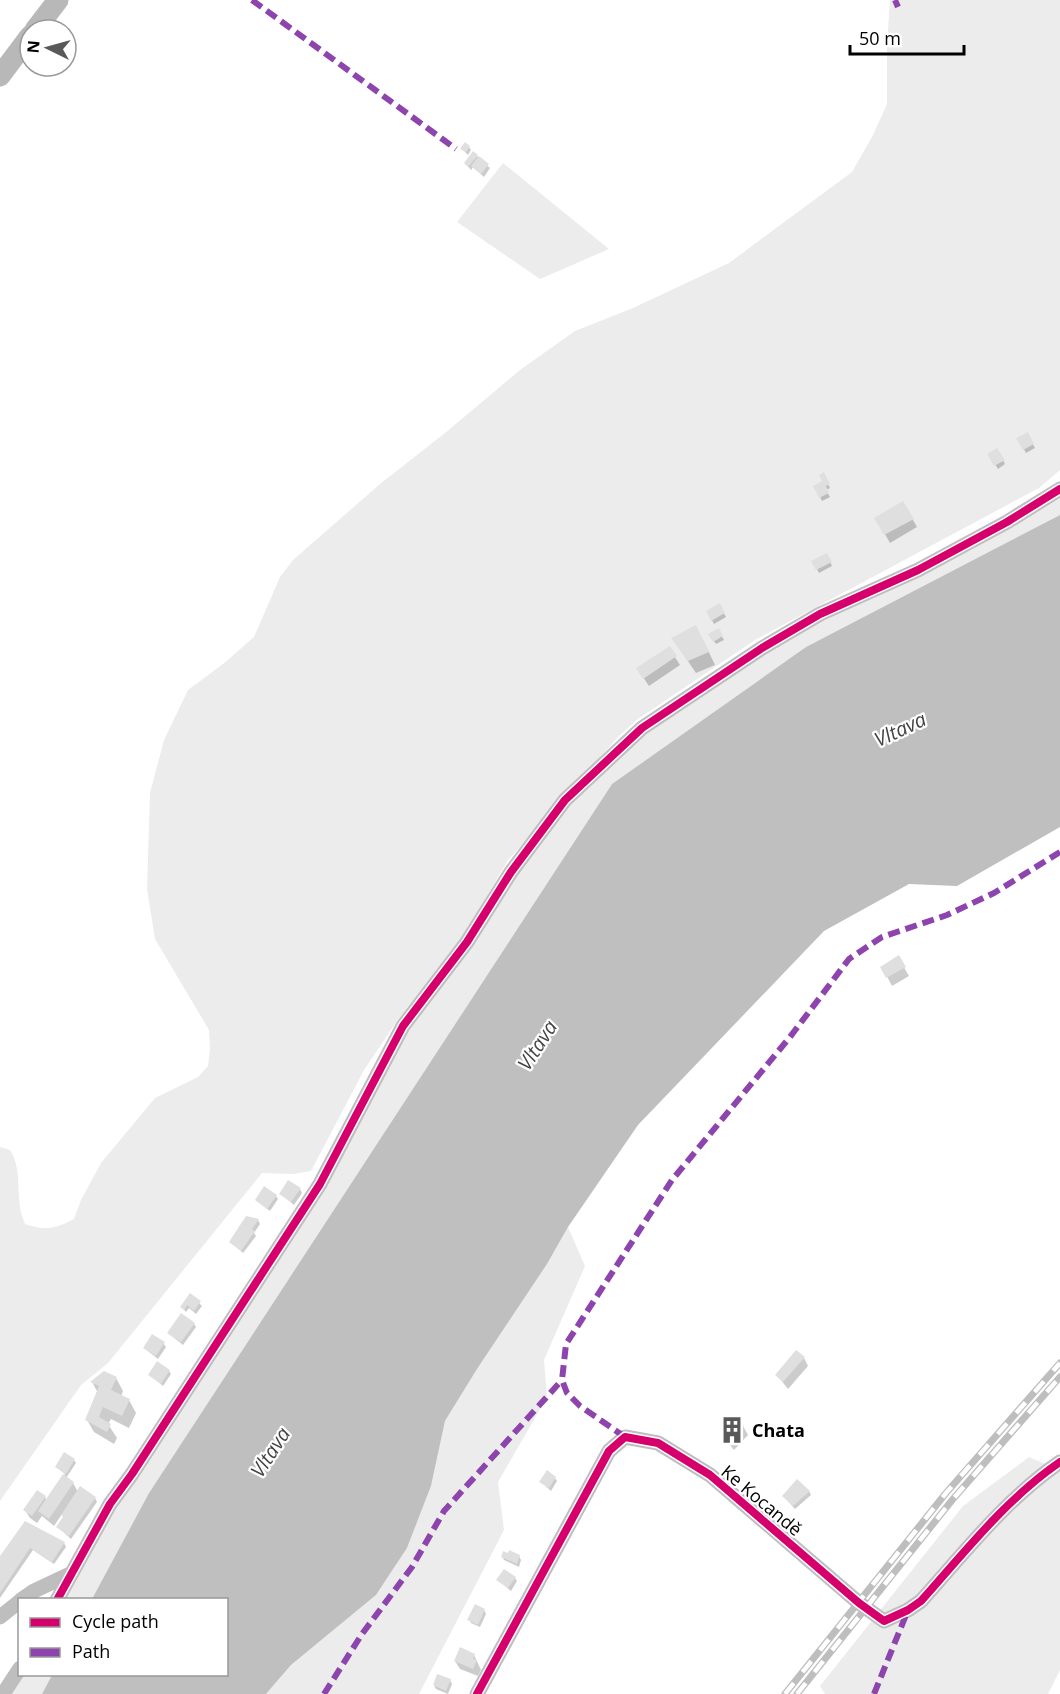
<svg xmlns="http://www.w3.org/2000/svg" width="1060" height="1694" viewBox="0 0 1060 1694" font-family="'Open Sans',sans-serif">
	<rect width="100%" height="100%" fill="#fff"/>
	<g fill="#ececec">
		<path d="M890,0h170v470l-21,18 -284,152 -117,79 -18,16 -112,125 -43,74 -68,87 -33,49 -53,101 -18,3 -31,-1 -154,190 -27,22 -81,116v-354l10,3c11,17 7,36 10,55 0,7 3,13 5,19 20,7 30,5 49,-5l7,-19 20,-37 54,-65 43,-21 10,-11 2,-17 -1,-19 -54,-91 -8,-50 3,-96 14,-53 24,-50 35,-26 31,-27 26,-60 13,-17 87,-76 65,-51 75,-63 55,-39 58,-23 96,-45 123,-91 21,-37 14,-31v-58z"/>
		<path d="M503,163l106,86 -69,30 -83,-57z"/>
		<path d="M1060,489v26l-254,132 -194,137 -463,709 -57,106 -35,1 263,-416 83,-158 162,-226 77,-72 120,-80z"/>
		<path d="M568,1227l17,39 -41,94 3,37 -49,85 6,48 -85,164h-153l25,-29 85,-70 31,-47 24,-62 14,-65 32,-52 70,-105z"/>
		<path d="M1029,1457l31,13v200l-12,24h-223l-5,-8 143,-180z"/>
		<path d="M20,1674l32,1 -10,19h-39z"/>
	</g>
	<path fill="#bfbfbf" d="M1060,515v312l-103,59 -48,-2 -85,47 -186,194 -70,102 -21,37 -70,105 -32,52 -14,65 -24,62 -31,47 -85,70 -25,29h-224l10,-19 174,-1v-74l-134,-1 57,-106 463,-709 194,-137z"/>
	<g fill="#0003">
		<path d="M469,147l2,3 -3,5 -6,-6z"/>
		<path d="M477,156l13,12 -6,9 -11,-10 -2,3 -5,-6z"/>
		<path d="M1027,434l8,14 -9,5 -8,-14z"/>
		<path d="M997,450l8,14 -7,5 -9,-15z"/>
		<path d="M823,474l7,14 -4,2 4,7 -8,4 -7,-15 9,-5z"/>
		<path d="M903,503l14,24 -27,16 -14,-25z"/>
		<path d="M827,555l5,11 -13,7 -6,-12z"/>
		<path d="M719,605l7,12 -12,7 -6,-12z"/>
		<path d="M718,630l6,10 -8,4 -6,-9z"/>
		<path d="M673,639l30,1 12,25 -19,8z"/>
		<path d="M669,648l11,17 -31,21 -6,-9z"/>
		<path d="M898,957l11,19 -17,10 -10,-19z"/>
		<path d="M300,1189l2,4 -8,12 -13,-11z"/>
		<path d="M276,1196l2,3 -8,12 -14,-11z"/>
		<path d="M246,1218l12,2 2,4 -6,9 2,3 -13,17 -12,-11z"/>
		<path d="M191,1295l11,11 -6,8 -7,-6 -3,4 -4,-5z"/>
		<path d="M194,1324l2,3 -13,18 -15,-12z"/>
		<path d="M163,1343l3,4 -8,12 -14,-11z"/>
		<path d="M796,1352l8,6 4,8 -20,23 -11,-14z"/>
		<path d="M169,1371l2,3 -8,12 -13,-11z"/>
		<path d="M116,1378l7,13 -2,5 8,4 7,13 -7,15 -18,-9 -3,5 9,14 -3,6 -20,-12 -7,-12 11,-27 -6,-11z"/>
		<path d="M743,1426l5,9 -14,15 -12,-15z"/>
		<path d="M74,1460l2,3 -10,15 7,5 5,9 17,6 2,4 -26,37 -13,-12 6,-9 -2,-4 -8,12 -12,-10 -5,7 -7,-5 -5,-8 20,-13 2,4 18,-27 -9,-7z"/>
		<path d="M555,1478l2,3 -6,10 -10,-9z"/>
		<path d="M809,1491l2,4 -16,14 -11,-12z"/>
		<path d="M26,1523l38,20 2,4 -12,17 -21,-14 -33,48v-40z"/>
		<path d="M508,1555l11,1 2,4 -2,7 -15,-7 -2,-4z"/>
		<path d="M515,1578l2,3 -6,10 -13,-11z"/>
		<path d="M484,1610l2,4 -6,13 -9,-4 -2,-4z"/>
		<path d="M474,1655l7,15 -3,6 -18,-7 -5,-8z"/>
		<path d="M450,1680l2,4 -4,10 -12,-5 -2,-4z"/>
	</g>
	<g fill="#dfdfdf">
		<path d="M465,142l5,4 -4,6 -6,-3z"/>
		<path d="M473,151l5,4 -10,12 -4,-4z"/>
		<path d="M479,156l10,8 -8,10 -10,-8z"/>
		<path d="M1028,432l6,12 -11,6 -7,-12z"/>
		<path d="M997,448l8,12 -11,6 -7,-12z"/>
		<path d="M824,472l6,12 -4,2 3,7 -10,5 -6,-12 9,-5 -3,-6z"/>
		<path d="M903,501l11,18 -30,16 -10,-17z"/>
		<path d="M827,553l5,9 -16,8 -5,-9z"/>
		<path d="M720,603l5,10 -14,8 -5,-10z"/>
		<path d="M696,625l13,27 -21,9 -17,-23z"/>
		<path d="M719,628l4,8 -10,6 -5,-8z"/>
		<path d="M670,646l7,10 -34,23 -7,-11z"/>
		<path d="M899,955l7,12 -20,11 -6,-11z"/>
		<path d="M288,1180l13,8 -10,14 -12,-8z"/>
		<path d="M264,1186l13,9 -10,14 -12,-9z"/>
		<path d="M246,1216l13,3 -7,10 3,2 -14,20 -12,-9z"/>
		<path d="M190,1293l11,8 -7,10 -7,-6 -3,5 -4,-3z"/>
		<path d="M181,1313l14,10 -14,19 -14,-9z"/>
		<path d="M152,1334l13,8 -9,14 -13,-8z"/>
		<path d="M796,1350l9,7 -22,25 -8,-7z"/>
		<path d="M157,1361l13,9 -9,14 -13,-9z"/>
		<path d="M104,1371l13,6 -6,13 19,9 -8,17 -19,-9 -4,10 12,7 -4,8 -22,-12 14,-34 -9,-4z"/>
		<path d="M736,1418l8,8 -15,17 -8,-8z"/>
		<path d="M64,1452l11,7 -9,15 -11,-7z"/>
		<path d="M547,1470l9,7 -7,11 -10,-6z"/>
		<path d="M63,1474l11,8 -25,37 -11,-8z"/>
		<path d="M797,1479l13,12 -17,15 -11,-10z"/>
		<path d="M80,1486l16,11 -27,39 -13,-9 7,-10 -2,-2z"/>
		<path d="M37,1490l9,6 -14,20 -9,-6z"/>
		<path d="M25,1521l40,21 -13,20 -22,-14 -30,45v-37z"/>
		<path d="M509,1550l11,5 -3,9 -16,-7 2,-6 5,2z"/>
		<path d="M504,1569l12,8 -8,11 -12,-8z"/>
		<path d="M475,1604l10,5 -7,16 -11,-5z"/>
		<path d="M460,1647l15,7 -2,5 4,1 -4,9 -19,-8z"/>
		<path d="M437,1674l14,5 -5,12 -13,-6z"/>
	</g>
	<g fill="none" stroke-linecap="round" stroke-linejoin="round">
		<g stroke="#bebebe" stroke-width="15">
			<path d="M21,1600l13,-9 36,-17"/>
			<path d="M57,1600l53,-96 22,-30 188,-290 83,-158 64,-84 44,-70 54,-72 77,-72 120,-80 58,-34 98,-44 89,-48 53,-33"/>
			<path d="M0,1617l20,-16"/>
			<path d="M3,1694l17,-26"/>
			<path d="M477,1694l132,-243 16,-14 33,6 52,32 149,128 25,18 24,-11 13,-9c43,-48 85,-102 139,-139"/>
		</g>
		<g stroke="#b8b8b8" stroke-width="21">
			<path d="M35,30l23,-30"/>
			<path d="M0,76l30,-40"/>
		</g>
		<defs>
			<g id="rail">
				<path d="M785,1694l161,-201 114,-130"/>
				<path d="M797,1694l156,-195 107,-122"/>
			</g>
		</defs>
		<use href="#rail" stroke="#bebebe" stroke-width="7"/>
		<use href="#rail" stroke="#fff" stroke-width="4.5" stroke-dasharray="14" stroke-linecap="butt"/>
		<g stroke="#8e44ad" stroke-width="6" stroke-dasharray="12 6" stroke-linecap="butt">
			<path d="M252,0l204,149"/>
			<path d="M895,0l3,7"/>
			<path d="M625,1437l-45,-31 -13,-13 -5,-13 4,-36 106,-164 118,-143 59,-78 33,-22 65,-22 47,-22 66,-41"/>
			<path d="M324,1694l38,-60 50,-67 32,-56 118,-131"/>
			<path d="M874,1694l34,-84"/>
		</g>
		<defs>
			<g id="cycleway">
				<path d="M57,1600l53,-96 22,-30 188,-290 83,-158 64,-84 44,-70 54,-72 77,-72 120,-80 58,-34 98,-44 89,-48 53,-33"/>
				<path d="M477,1694l132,-243 16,-14 33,6 52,32 149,128 25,18 24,-11 13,-9c43,-48 85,-102 139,-139"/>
			</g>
		</defs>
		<use href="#cycleway" stroke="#fff" stroke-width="11"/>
		<use href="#cycleway" stroke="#d6006c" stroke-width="8"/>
	</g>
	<defs>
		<symbol id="building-bare" viewBox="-9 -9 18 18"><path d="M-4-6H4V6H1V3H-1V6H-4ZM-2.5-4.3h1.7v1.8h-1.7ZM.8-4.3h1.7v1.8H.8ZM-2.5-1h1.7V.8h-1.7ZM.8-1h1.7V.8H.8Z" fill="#595959" stroke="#fff" stroke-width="2.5" paint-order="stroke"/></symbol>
	</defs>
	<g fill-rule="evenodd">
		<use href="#building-bare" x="713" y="1411" width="38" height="38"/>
	</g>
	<g text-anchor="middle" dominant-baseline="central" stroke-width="4.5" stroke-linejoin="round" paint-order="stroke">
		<g font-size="18" font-weight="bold" fill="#000" stroke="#fff" text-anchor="start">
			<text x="752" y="1430">Chata</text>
		</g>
		<g font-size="18" fill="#000" stroke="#fff">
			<text transform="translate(762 1500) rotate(40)">Ke Kocandě</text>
		</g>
		<g font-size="20" font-style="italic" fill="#444" stroke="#fff">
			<text transform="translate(900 729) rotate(-25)">Vltava</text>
			<text transform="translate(537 1045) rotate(-57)">Vltava</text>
			<text transform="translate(270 1452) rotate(-57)">Vltava</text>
		</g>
	</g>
	<rect x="18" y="1598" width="210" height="78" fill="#ffffff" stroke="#999999" stroke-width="1.5"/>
	<rect x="30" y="1618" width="30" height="9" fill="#d6006c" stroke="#999999" stroke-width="1.5"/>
	<text x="72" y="1628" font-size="18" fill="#000000">Cycle path</text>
	<rect x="30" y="1648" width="30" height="9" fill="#8e44ad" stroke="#999999" stroke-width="1.5"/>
	<text x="72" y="1658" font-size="18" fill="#000000">Path</text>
	<g transform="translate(48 48) rotate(275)"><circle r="28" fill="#ffffff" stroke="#999999" stroke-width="1.5"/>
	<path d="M0-4.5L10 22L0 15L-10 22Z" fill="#595959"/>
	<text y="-9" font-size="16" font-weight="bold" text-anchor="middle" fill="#000000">N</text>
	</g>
	<path d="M850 45v9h114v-9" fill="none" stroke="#000000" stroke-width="3"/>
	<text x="859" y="45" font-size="18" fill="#000000" stroke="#ffffff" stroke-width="4.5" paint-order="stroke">50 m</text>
</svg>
